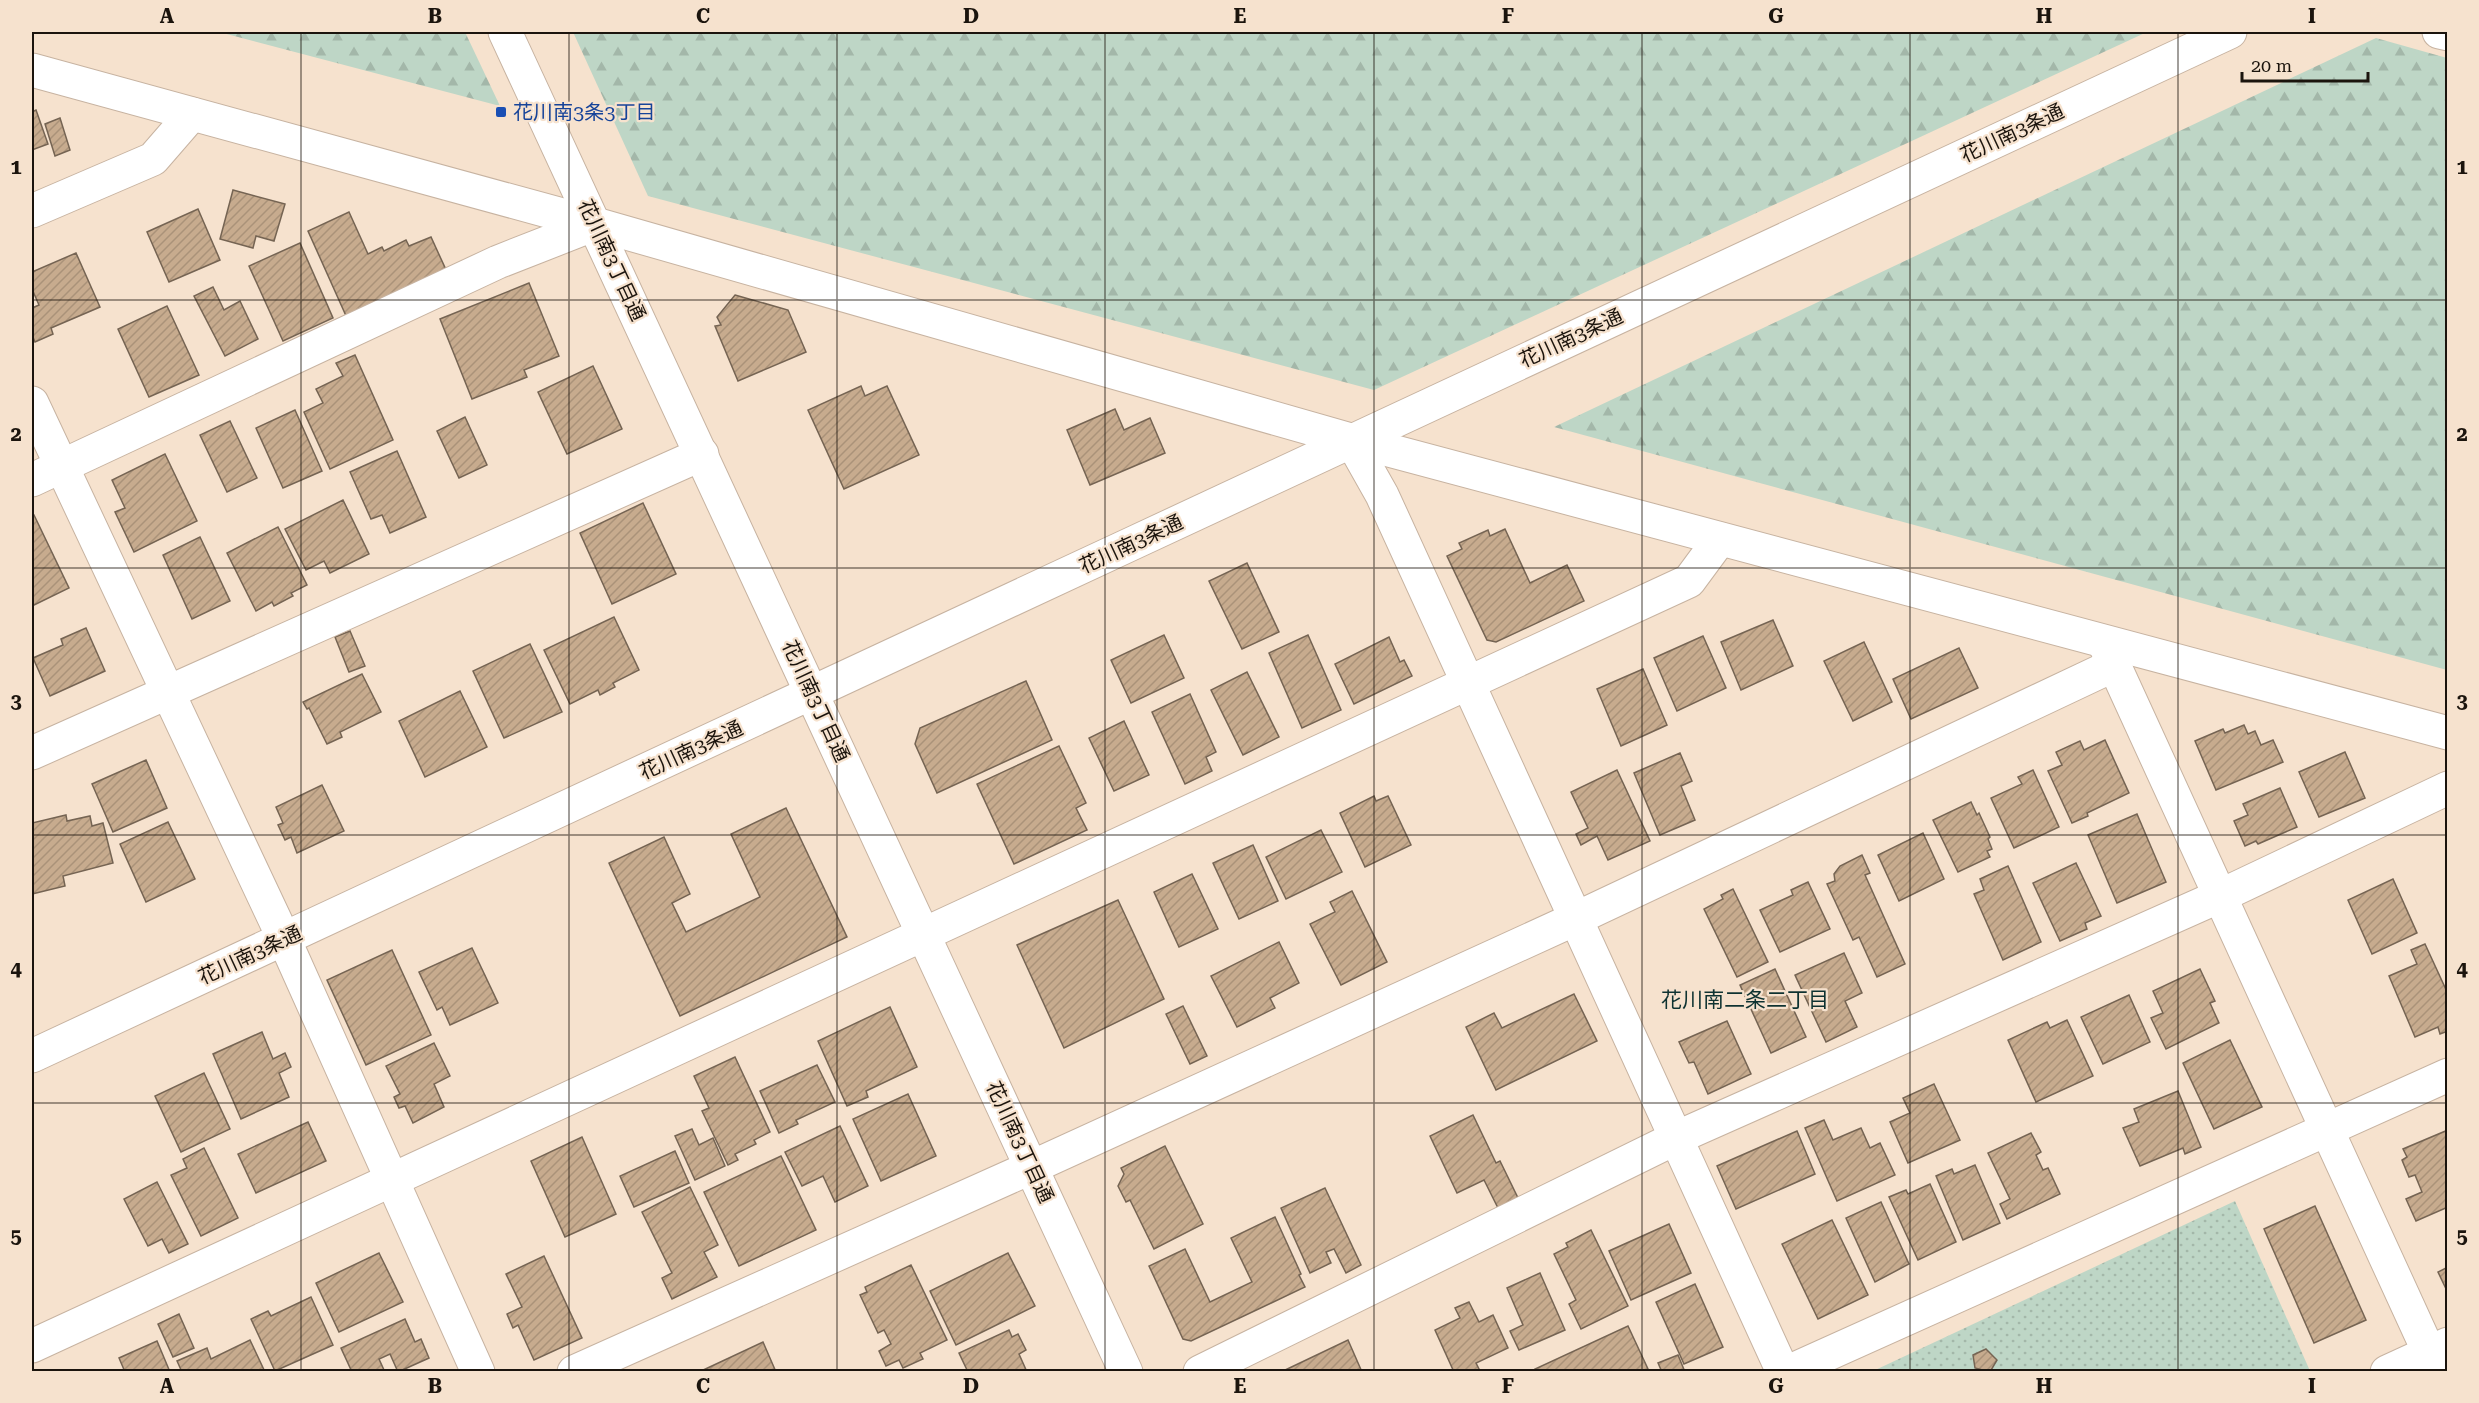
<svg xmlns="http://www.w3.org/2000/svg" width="2479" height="1403" viewBox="0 0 2479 1403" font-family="'Roboto Serif','Noto Sans JP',serif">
	<defs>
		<pattern id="forest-firs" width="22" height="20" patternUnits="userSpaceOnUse" patternTransform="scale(1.5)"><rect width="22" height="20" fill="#bed6c6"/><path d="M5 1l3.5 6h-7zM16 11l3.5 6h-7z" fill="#a3b7a9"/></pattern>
		<pattern id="park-dots" width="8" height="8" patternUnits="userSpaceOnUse" patternTransform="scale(1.5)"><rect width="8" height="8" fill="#bed6c6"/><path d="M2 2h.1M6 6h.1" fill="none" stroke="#a3b7a9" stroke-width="1.8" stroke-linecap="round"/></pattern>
		<pattern id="building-hatch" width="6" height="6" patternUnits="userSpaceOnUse" patternTransform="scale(1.5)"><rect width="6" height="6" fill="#c7ab8e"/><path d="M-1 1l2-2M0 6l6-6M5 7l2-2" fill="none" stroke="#aa9279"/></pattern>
	</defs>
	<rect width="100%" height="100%" fill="#f6e2ce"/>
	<g fill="url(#forest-firs)">
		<path d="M219,32h246l35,74z"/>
		<path d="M573,32h1574l-773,358 -726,-194z"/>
		<path d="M2376,38l71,20v612l-893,-243z"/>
	</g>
	<path fill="url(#park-dots)" d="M2235,1201l75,170 -439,1z"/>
	<g fill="url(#building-hatch)" stroke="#756453" stroke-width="1.5">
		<path d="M36,110l12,34 -16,6v-38z"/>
		<path d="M60,118l10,32 -15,6 -10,-32z"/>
		<path d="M233,190l52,14 -11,37 -18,-5 -3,12 -33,-9z"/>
		<path d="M198,209l22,51 -51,22 -22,-50z"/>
		<path d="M349,212l19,42 14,-7 2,4 22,-11 3,6 22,-9 16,35 -100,46 -39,-87z"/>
		<path d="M300,243l33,75 -50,23 -34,-75z"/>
		<path d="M76,253l24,54 -49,21 2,6 -18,8 -3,-7v-27l7,-3 -7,-16v-17z"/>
		<path d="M529,283l30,73 -35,14 3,7 -55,22 -32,-80z"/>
		<path d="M213,287l11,23 16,-9 18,38 -33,17 -31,-60z"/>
		<path d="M735,295l53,15 18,42 -68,29 -23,-55 6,-1 -4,-8z"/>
		<path d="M167,306l32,69 -50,22 -31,-68z"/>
		<path d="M355,355l38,85 -63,29 -26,-57 19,-9 -7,-14 27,-13 -7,-13z"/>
		<path d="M593,366l29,63 -55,25 -29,-62z"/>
		<path d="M861,386l4,10 22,-10 32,69 -75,34 -36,-79z"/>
		<path d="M1115,409l9,21 26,-12 15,35 -75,32 -23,-55z"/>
		<path d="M295,410l27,61 -39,17 -27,-60z"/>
		<path d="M465,417l22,48 -28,13 -22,-47z"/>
		<path d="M230,421l27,57 -30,14 -27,-57z"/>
		<path d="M397,451l29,66 -36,16 -8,-18 -11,4 -21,-47z"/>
		<path d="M165,454l32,67 -63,31 -19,-40 10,-4 -13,-28z"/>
		<path d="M343,500l26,54 -39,19 -6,-12 -18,9 -21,-41z"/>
		<path d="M643,503l33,71 -64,30 -32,-71z"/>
		<path d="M34,515l35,73 -37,18v-90z"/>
		<path d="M278,527l29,58 -16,8 2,3 -19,10 -2,-4 -16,9 -29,-58z"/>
		<path d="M1505,529l25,54 37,-18 17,36 -88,41 -9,-2 -40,-84 15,-7 -3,-6 29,-13 2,6z"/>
		<path d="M200,537l30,64 -38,18 -29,-64z"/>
		<path d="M1247,563l32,69 -37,17 -33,-68z"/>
		<path d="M614,617l25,53 -26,13 2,4 -15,8 -2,-5 -28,14 -26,-54z"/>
		<path d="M1773,620l20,46 -52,24 -20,-48z"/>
		<path d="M86,628l19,43 -55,25 -17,-38 30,-13 -2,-6z"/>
		<path d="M350,631l15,35 -16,6 -14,-35z"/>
		<path d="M1164,635l20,43 -53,25 -20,-43z"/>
		<path d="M1308,635l33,75 -39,18 -33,-75z"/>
		<path d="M1703,636l23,52 -49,23 -23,-53z"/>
		<path d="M1389,637l11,25 4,-2 8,16 -58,28 -19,-40z"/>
		<path d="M1864,642l28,60 -39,19 -29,-60z"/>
		<path d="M530,644l32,68 -58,26 -31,-67z"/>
		<path d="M1959,648l19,40 -67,31 -18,-40z"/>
		<path d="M1643,669l24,56 -46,21 -24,-57z"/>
		<path d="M1247,672l32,65 -36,18 -32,-65z"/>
		<path d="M362,674l19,38 -41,20 2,5 -15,7 -18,-36 -2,1 -4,-7z"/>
		<path d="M1026,681l26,59 -115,53 -22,-49 5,-16z"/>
		<path d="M460,691l27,56 -62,30 -26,-56z"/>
		<path d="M1190,694l26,58 -10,5 6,14 -27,13 -33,-72z"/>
		<path d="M1124,721l25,54 -35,16 -25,-53z"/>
		<path d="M2244,725l4,9 7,-3 6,14 12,-5 10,22 -67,28 -21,-49 28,-12 2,4z"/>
		<path d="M2105,740l24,53 -42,20 1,3 -16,7 -24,-52 14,-6 -6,-13 24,-11 4,9z"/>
		<path d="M1059,746l27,57 -10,5 11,22 -73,34 -37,-80z"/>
		<path d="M2345,752l20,46 -46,19 -20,-45z"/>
		<path d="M1680,753l12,28 -11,5 14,34 -35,15 -26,-62z"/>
		<path d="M146,760l21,48 -54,24 -21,-48z"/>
		<path d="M1617,770l33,71 -42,19 -11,-24 -16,9 -5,-11 12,-6 -17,-36z"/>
		<path d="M2033,770l26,57 -45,21 -23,-50 31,-14 -4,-7z"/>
		<path d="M322,785l22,46 -47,22 -6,-16 -6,3 -7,-15 5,-2 -7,-16z"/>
		<path d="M2280,788l17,39 -39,17 -2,-3 -11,5 -11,-25 14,-6 -5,-11z"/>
		<path d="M1374,796l2,5 12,-5 23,49 -46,22 -25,-54z"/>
		<path d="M1971,802l6,13 2,-2 11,24 -2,2 4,10 -5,2 3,6 -32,15 -25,-52z"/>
		<path d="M786,808l61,129 -167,79 -71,-153 55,-26 26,57 -18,9 14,29 74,-35 -29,-63z"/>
		<path d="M2137,814l29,68 -49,21 -29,-68z"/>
		<path d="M66,815l1,6 23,-5 2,10 11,-3 10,40 -50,13 2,10 -33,8v-71z"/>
		<path d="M168,822l27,57 -49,23 -26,-58z"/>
		<path d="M1321,830l21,42 -56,27 -20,-42z"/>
		<path d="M1923,833l21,46 -45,22 -21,-46z"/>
		<path d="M1253,845l25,56 -39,18 -26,-56z"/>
		<path d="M1862,855l8,18 -5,2 40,89 -28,13 -18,-40 -6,3 -26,-56 8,-3 -1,-7 6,-8z"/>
		<path d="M2076,863l25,53 -16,7 2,6 -27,12 -27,-58z"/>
		<path d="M2008,866l33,76 -38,18 -29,-66 10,-4 -4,-11z"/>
		<path d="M1192,874l26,55 -39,18 -25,-55z"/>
		<path d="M2393,879l24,54 -45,21 -24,-54z"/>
		<path d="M1808,882l22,47 -50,23 -20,-42 33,-15 -2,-5z"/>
		<path d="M1733,889l35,73 -31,15 -33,-68 19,-10 -2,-4z"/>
		<path d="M1352,891l35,71 -46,23 -31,-61 25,-12 -5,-10z"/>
		<path d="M1118,900l46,99 -100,49 -47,-103z"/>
		<path d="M1279,942l20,41 -29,15 5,10 -38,19 -26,-51z"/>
		<path d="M2425,944l23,50v37l-8,3 -2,-7 -23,10 -26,-61 28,-12 -6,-14z"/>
		<path d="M472,948l26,55 -48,22 -8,-18 -5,3 -18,-38z"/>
		<path d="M392,950l39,85 -65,30 -39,-85z"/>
		<path d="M1844,953l18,40 -17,8 12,26 -31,15 -31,-67z"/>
		<path d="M1775,969l31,68 -35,16 -31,-68z"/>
		<path d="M2200,969l15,32 -5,2 9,20 -53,26 -15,-31 12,-5 -10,-22z"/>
		<path d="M1574,994l23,47 -101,49 -30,-63 28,-14 8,15z"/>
		<path d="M2129,995l21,47 -47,22 -22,-47z"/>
		<path d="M1183,1006l24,50 -17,8 -24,-50z"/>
		<path d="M890,1007l27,60 -51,24 2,6 -21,9 -29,-65z"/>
		<path d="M2067,1020l26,56 -57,26 -28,-62 39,-18 3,6z"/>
		<path d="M1727,1021l24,53 -43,20 -14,-32 -5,1 -10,-21z"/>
		<path d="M262,1032l11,27 12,-6 6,14 -12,6 10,24 -48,22 -28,-65z"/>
		<path d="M2230,1040l32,67 -48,22 -31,-66z"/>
		<path d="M434,1043l16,33 -16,8 10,23 -31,16 -8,-17 -6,2 -5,-11 6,-3 -14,-28z"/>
		<path d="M735,1057l35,75 -16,8 2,4 -21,10 3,6 -10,5 -26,-54 7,-3 -15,-32z"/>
		<path d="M817,1065l18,37 -39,18 2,4 -19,9 -19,-42z"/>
		<path d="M204,1073l26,56 -49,23 -26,-56z"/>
		<path d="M1934,1084l26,56 -52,23 -18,-41 20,-9 -7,-15z"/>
		<path d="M2178,1091l23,56 -16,7 -2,-6 -43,18 -17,-38 16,-6 -5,-13z"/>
		<path d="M908,1094l28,62 -55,25 -28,-62z"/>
		<path d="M1473,1115l23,48 4,-2 18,37 -20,10 -14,-28 -27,13 -27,-57z"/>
		<path d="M1824,1120l9,20 28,-12 9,20 10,-5 15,32 -58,26 -32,-73z"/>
		<path d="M308,1122l18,39 -70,32 -18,-39z"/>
		<path d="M840,1126l28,60 -33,16 -12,-26 -21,10 -17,-34z"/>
		<path d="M692,1129l7,16 14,-7 12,28 -30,14 -20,-44z"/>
		<path d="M2448,1130v77l-32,14 -10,-22 16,-7 -7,-17 -6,2 -7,-17 5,-3 -4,-8z"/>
		<path d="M1797,1131l18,43 -79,35 -19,-43z"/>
		<path d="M2031,1133l10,19 -5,3 7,15 5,-2 12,26 -53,25 -7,-15 10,-5 -22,-46z"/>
		<path d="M582,1137l34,77 -51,23 -34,-76z"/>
		<path d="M1165,1146l38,78 -49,25 -24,-49 -4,2 -8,-16 6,-12 -3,-6z"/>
		<path d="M204,1148l34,70 -37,18 -30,-61 16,-7 -4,-9z"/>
		<path d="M675,1151l14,32 -55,24 -14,-31z"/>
		<path d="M781,1156l35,74 -77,36 -35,-74z"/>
		<path d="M1975,1165l25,58 -37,17 -27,-64 16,-7 2,5z"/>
		<path d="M157,1182l31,62 -19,9 -7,-14 -14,7 -24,-47z"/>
		<path d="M1930,1184l26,58 -38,18 -29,-63 17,-7 2,4z"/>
		<path d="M690,1187l28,58 -14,7 13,25 -45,22 -10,-21 10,-5 -30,-61z"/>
		<path d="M1325,1188l36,77 -15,8 -12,-24 -8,3 5,11 -21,10 -29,-65z"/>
		<path d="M1881,1202l28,62 -34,18 -29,-64z"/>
		<path d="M2315,1206l51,114 -52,23 -50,-114z"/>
		<path d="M1275,1217l26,57 -2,1 6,12 -114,54 -8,-2 -34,-73 36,-17 25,53 42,-20 -21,-44z"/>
		<path d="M1832,1220l36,75 -50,24 -36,-75z"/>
		<path d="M1669,1224l22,49 -60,27 -22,-49z"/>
		<path d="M1591,1230l37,76 -47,23 -12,-25 7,-4 -22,-46 14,-7 -2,-4z"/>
		<path d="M379,1253l24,49 -64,30 -23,-49z"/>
		<path d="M1008,1253l27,53 -79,39 -26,-54z"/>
		<path d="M544,1256l38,82 -48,22 -16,-35 -5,3 -6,-14 15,-7 -16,-33z"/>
		<path d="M911,1265l36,75 -27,13 3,6 -20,9 -4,-8 -13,6 -7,-15 12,-7 -7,-14 -6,3 -18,-38 7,-3 -2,-5z"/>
		<path d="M2448,1267v26l-10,-21z"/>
		<path d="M1540,1273l25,57 -46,20 -9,-19 13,-6 -16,-37z"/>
		<path d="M1695,1284l28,63 -39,17 -28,-62z"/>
		<path d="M311,1297l22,48 -58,26 -24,-52 17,-8 3,5z"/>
		<path d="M1469,1302l10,20 14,-7 15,33 -32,15 3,6 -5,3h-20l-19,-42 25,-12 -5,-10z"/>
		<path d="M179,1314l15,34 -21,9 -15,-33z"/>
		<path d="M405,1319l10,23 6,-3 8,19 -31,14 -8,-18 -11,5 5,11 -3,2h-29l-11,-24z"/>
		<path d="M1628,1326l20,43 -5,3h-106l-2,-3z"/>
		<path d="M1009,1330l3,7 6,-3 8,16 -7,4 8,18h-59l-9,-19z"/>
		<path d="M250,1340l15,32h-83l-5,-11 30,-13 4,11z"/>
		<path d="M1348,1340l14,32h-81z"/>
		<path d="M157,1341l13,31h-45l-6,-14z"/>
		<path d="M763,1342l13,30h-77z"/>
		<path d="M1986,1349l11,11 -7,12 -15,-4 -2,-13z"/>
		<path d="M1678,1355l7,17h-23l-4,-9z"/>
	</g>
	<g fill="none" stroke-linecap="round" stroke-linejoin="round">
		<defs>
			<g id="minor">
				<path d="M505,32l621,1340"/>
				<path d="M2439,32l9,2"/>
				<path d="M32,70l563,154 756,216 1097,293"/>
				<path d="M32,211l121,-52 39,-45"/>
				<path d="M32,403l252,536 194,433"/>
				<path d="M1351,440l31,55 401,877"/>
				<path d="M32,480l466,-218 97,-38"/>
				<path d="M2105,645l333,727"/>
				<path d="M32,753l670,-299"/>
				<path d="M32,1056c733,-340 1465,-684 2198,-1024"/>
				<path d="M32,1346l1657,-765 31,-42"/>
				<path d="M574,1372l458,-205 543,-248 539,-254"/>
				<path d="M1200,1372l476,-234 544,-242 228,-108"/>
				<path d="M1788,1372l660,-297"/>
				<path d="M2387,1372l61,-28"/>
			</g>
		</defs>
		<use href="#minor" stroke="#c7b3a1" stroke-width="35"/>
		<use href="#minor" stroke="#fff" stroke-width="33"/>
	</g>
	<path fill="none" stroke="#1b140d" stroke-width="1.5" stroke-opacity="0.55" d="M301,32v1340M569,32v1340M837,32v1340M1105,32v1340M1374,32v1340M1642,32v1340M1910,32v1340M2178,32v1340M32,300h2416M32,568h2416M32,835h2416M32,1103h2416"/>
	<rect fill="#1a4fb4" stroke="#f6e2ce" stroke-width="2" x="495" y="106" width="12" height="12" rx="3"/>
	<g text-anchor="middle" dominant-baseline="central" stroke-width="4.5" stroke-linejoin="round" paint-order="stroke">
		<g font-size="20" fill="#164399" stroke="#f6e2ce" text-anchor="start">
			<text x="513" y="112">花川南3条3丁目</text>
		</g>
		<g font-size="20" fill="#1b140d" stroke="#f6e2ce">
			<text transform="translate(2012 133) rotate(-25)">花川南3条通</text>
			<text transform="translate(612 260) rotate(65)">花川南3丁目通</text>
			<text transform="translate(1571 338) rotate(-25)">花川南3条通</text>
			<text transform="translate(1131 544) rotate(-25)">花川南3条通</text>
			<text transform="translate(816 701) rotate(65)">花川南3丁目通</text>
			<text transform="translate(691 750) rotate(-25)">花川南3条通</text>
			<text transform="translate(250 955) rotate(-25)">花川南3条通</text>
			<text transform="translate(1020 1142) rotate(65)">花川南3丁目通</text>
		</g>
		<g font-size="21" fill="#0e3231" stroke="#f6e2ce">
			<text x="1745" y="1000">花川南二条二丁目</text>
		</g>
	</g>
	<rect width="2479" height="1403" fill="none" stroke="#f6e2ce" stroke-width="66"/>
	<path d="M2242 72v9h126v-9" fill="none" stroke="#1b140d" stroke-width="3"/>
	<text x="2251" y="72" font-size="18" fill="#1b140d" stroke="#f6e2ce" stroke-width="4.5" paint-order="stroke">20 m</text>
	<rect x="33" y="33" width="2413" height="1337" fill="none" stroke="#1b140d" stroke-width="2"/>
	<g font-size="20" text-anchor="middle" font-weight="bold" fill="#1b140d">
		<text x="167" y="23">A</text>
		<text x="435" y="23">B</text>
		<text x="703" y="23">C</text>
		<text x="971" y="23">D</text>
		<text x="1240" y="23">E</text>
		<text x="1508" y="23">F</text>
		<text x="1776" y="23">G</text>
		<text x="2044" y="23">H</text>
		<text x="2312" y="23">I</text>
		<text x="16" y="174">1</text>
		<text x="2462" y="174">1</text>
		<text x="16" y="441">2</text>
		<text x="2462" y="441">2</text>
		<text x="16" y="708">3</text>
		<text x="2462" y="708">3</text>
		<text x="16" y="976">4</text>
		<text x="2462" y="976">4</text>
		<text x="16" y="1243">5</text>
		<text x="2462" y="1243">5</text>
		<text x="167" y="1393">A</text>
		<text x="435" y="1393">B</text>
		<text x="703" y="1393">C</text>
		<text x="971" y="1393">D</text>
		<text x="1240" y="1393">E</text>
		<text x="1508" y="1393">F</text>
		<text x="1776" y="1393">G</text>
		<text x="2044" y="1393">H</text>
		<text x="2312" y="1393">I</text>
	</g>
</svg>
